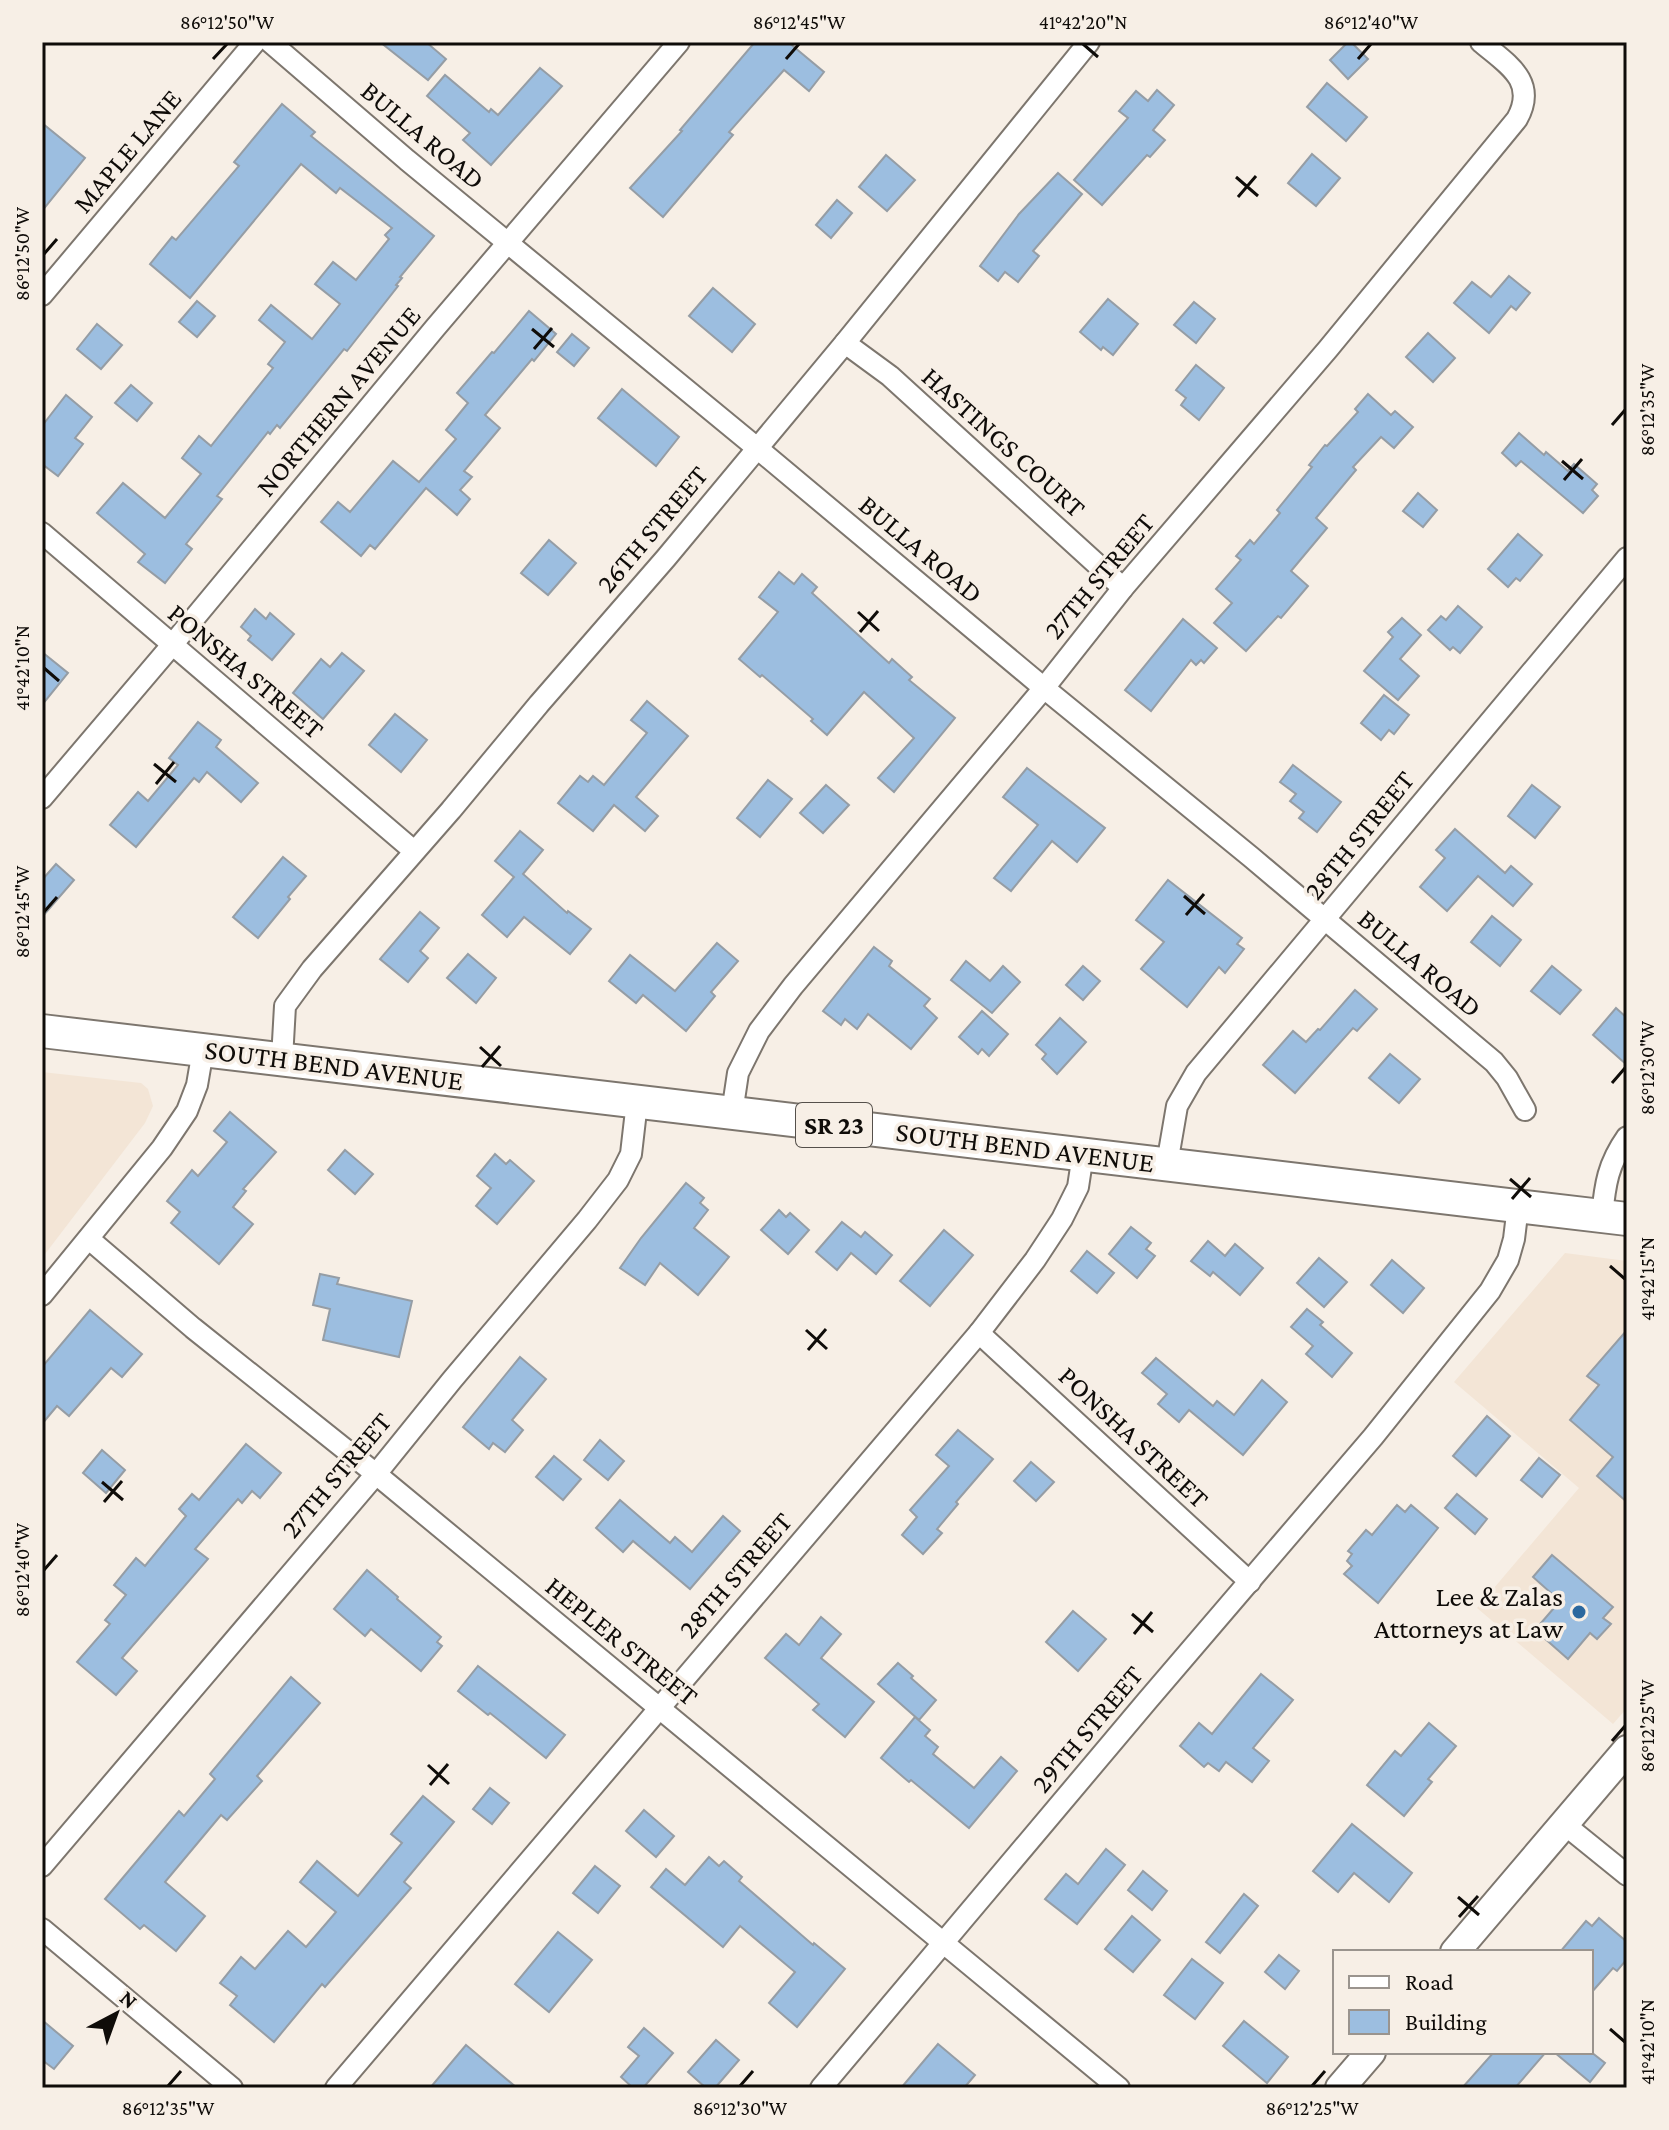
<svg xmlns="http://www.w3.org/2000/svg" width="1669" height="2130" viewBox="0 0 1669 2130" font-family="'Crimson Pro',serif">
	<rect width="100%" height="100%" fill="#f7efe6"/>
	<g fill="#f3e5d6">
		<path d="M42,1072l99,11 7,6 5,17 -8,17 -103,135z"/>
		<path d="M1565,1253l62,8v447l-14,16 -136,-116 102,-120 -125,-106z"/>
	</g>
	<g fill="#9cbee0" stroke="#959da5" stroke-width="2">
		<path d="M380,42h46l20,17 -18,21z"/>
		<path d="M755,42h33l36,30 -15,19 -25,-21 -55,62 4,3 -70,82 -33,-29 52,-57 -2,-1z"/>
		<path d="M1348,42h3l17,17 -20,20 -18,-19z"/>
		<path d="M540,68l22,18 -71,79 -28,-25 7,-7 -43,-37 18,-21 44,37 2,-3 7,6z"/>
		<path d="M1327,83l40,34 -21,24 -39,-34z"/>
		<path d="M1157,90l17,15 -21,25 12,10 -15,17 -3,-2 -45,50 -28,-25 54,-62 -9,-7 17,-20 12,10z"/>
		<path d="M282,104l33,28 -4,4 123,100 -34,41 2,1 -6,7 2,1 -51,65 -3,-2 -64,79 -3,-3 -7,9 -2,-2 -51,64 5,3 -36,45 6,5 -27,34 -27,-21 7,-8 -48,-41 26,-30 42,35 36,-44 -19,-16 17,-22 12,10 62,-78 -5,-4 17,-22 -26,-22 12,-15 41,34 28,-35 -25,-20 18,-22 23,18 33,-41 -4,-4 7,-7 -52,-40 -4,5 -35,-29 -111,134 -40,-34 22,-27 4,3 63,-74 -5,-4z"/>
		<path d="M42,123l43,35 -43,53z"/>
		<path d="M1312,154l28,24 -24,28 -28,-23z"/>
		<path d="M886,155l29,25 -28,31 -28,-24z"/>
		<path d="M1058,173l24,21 -49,57 6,5 -21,26 -13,-10 -7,9 -18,-15 39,-52z"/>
		<path d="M837,200l15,13 -21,25 -15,-13z"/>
		<path d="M1509,276l21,17 -14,17 -5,-4 -22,27 -35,-30 18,-21 19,15z"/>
		<path d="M713,288l42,36 -23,28 -43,-36z"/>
		<path d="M1108,299l30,25 -25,31 -10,-8 -2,3 -21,-18z"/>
		<path d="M197,301l18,15 -18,21 -18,-15z"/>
		<path d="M1194,302l21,17 -19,24 -22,-18z"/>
		<path d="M529,311l27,23 -22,27 -2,-2 -47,56 15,13 -36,43 8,6 -12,13 10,9 -13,16 -31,-27 -51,61 -5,-4 -9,11 -40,-34 17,-20 12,10 43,-51 26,21 37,-43 -10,-9 22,-27 -11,-10 35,-41 2,1z"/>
		<path d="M97,324l25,21 -21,24 -24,-20z"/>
		<path d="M1428,333l27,25 -22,24 -27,-25z"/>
		<path d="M572,334l17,14 -15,18 -17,-14z"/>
		<path d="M1196,365l28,23 -25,32 -18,-15 5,-7 -10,-8z"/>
		<path d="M131,385l21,18 -15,18 -22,-18z"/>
		<path d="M622,389l57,48 -23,29 -58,-48z"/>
		<path d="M1368,394l23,21 4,-4 18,16 -19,21 -13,-11 -28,30 3,3 -40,48 11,10 -36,43 17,15 -27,32 -3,-2 -32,35 -32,-28 18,-20 -16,-14 25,-29 -5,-4 14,-16 4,4 26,-31 -3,-3 35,-43 -3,-2 16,-20 2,1 31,-34 -3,-3z"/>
		<path d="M66,395l26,22 -17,21 8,6 -25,32 -16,-12v-38z"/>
		<path d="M1519,433l25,22 2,-3 22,19 6,-7 23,20 -5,6 6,6 -15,17 -62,-52 -5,5 -14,-13z"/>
		<path d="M1418,493l19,17 -14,17 -20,-16z"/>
		<path d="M1518,534l24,21 -22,26 -4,-3 -8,9 -20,-18z"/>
		<path d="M549,540l27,23 -28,32 -27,-22z"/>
		<path d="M779,572l15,12 8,-10 15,13 -5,6 77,70 3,-4 20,18 -3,3 46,38 -61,74 -16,-14 36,-40 -50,-46 -37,43 -16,-14 2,-2 -51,-44 -2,2 -21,-18 39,-47 -19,-15z"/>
		<path d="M1458,606l24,21 -22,26 -7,-6 -3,3 -22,-20 13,-14 5,4z"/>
		<path d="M255,609l11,10 4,-6 24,21 -22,26 -24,-20 3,-4 -10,-9z"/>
		<path d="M1402,618l19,17 -21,24 19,17 -21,24 -34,-29 29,-34 -5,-5z"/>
		<path d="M1183,619l34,29 -13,15 -3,-3 -5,5 -5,-5 -40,51 -26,-21z"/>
		<path d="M42,652l26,21 -26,32z"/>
		<path d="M342,653l22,18 -41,48 -30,-26 28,-34 9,8z"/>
		<path d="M1384,695l25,20 -15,19 -5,-4 -8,10 -20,-17z"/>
		<path d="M647,701l41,35 -52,61 22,19 -13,15 -31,-26 -21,26 -35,-28 22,-27 8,6 5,-6 11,9 43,-52 -16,-13z"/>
		<path d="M395,714l32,26 -26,32 -32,-27z"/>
		<path d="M198,722l23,18 -5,7 42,36 -17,19 -34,-30 -8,10 -5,-4 -58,69 -26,-22 28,-33 10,9 30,-36 -9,-7z"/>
		<path d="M1293,765l48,37 -24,30 -18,-14 5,-6 -14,-11 6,-7 -16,-12z"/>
		<path d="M1027,768l78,60 -28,34 -25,-21 -41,50 -17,-13 44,-53 -35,-28z"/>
		<path d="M768,780l24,19 -32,38 -23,-19z"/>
		<path d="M826,785l23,20 -26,28 -23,-20z"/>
		<path d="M1532,785l28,22 -25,31 -27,-22z"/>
		<path d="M1455,829l50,44 6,-7 21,18 -19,22 -35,-30 -31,35 -27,-24 25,-29 -9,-8z"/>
		<path d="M520,831l23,19 -20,24 44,39 1,-2 23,18 -21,25 -46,-37 -17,20 -25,-22 32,-38 -19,-16z"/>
		<path d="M283,857l23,19 -18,21 2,2 -32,39 -25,-21z"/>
		<path d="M56,864l18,16 -32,37v-37z"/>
		<path d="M1168,880l74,58 -5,6 7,5 -19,24 -6,-6 -32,40 -46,-38 23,-27 -28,-22z"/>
		<path d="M420,912l19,16 -19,23 8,7 -20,24 -28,-23z"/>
		<path d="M1492,916l29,24 -21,26 -29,-24z"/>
		<path d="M717,943l21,18 -27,31 4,4 -29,35 -43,-36 -7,8 -27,-22 21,-26 45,36z"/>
		<path d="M874,947l18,14 -3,5 41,33 -6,7 13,12 -26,31 -43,-35 -11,15 -12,-10 -4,6 -18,-14z"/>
		<path d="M468,954l28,24 -20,25 -29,-25z"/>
		<path d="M966,961l24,20 13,-15 17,16 -28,31 -41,-33z"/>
		<path d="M1083,966l17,15 -17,19 -17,-15z"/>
		<path d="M1552,966l29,24 -21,24 -29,-23z"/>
		<path d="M1355,990l22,19 -20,22 -4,-3 -58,65 -32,-28 30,-34 13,11 12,-13 2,1z"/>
		<path d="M1616,1008l11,10v47l-34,-30z"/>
		<path d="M982,1011l26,23 -19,22 -7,-7 -4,5 -19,-17z"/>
		<path d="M1060,1018l26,24 -29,32 -15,-15 4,-5 -10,-9z"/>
		<path d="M1390,1054l30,25 -21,24 -30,-25z"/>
		<path d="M230,1112l46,40 -33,37 3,2 -13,16 20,17 -34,40 -48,-41 9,-11 -13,-11 25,-31 6,6 29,-34 -13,-11z"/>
		<path d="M345,1150l28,24 -18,20 -27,-24z"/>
		<path d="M495,1154l11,10 4,-4 24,21 -37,43 -21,-18 15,-18 -14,-12z"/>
		<path d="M686,1183l18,15 -4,5 8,7 -14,18 35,29 -31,38 -38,-32 -15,22 -25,-17 21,-30z"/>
		<path d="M779,1210l7,7 4,-4 19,17 -21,24 -27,-24z"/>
		<path d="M842,1222l19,15 4,-5 27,23 -16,19 -25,-21 -14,17 -21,-18z"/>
		<path d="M1131,1227l20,16 -5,6 9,7 -18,22 -28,-24z"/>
		<path d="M944,1230l29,25 -43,51 -30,-25z"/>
		<path d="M1208,1241l17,15 10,-12 28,24 -23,27 -27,-23 -3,4 -19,-15z"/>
		<path d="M1087,1251l27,22 -17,20 -26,-22z"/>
		<path d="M1319,1258l28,24 -23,25 -27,-24z"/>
		<path d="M1392,1260l32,28 -21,25 -32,-28z"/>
		<path d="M320,1274l19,4 -2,6 75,17 -13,56 -76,-17 7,-31 -17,-4z"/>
		<path d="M1307,1309l16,13 -3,3 32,28 -20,24 -26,-23 7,-8 -22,-19z"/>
		<path d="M90,1310l52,44 -20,23 -11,-9 -42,48 -12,-10 -15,18v-57z"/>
		<path d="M1627,1330v172l-30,-26 16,-19 -43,-37 29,-35 -12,-9z"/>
		<path d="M520,1357l26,22 -34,41 11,10 -18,22 -12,-9 -4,6 -26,-22z"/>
		<path d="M1156,1358l57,48 4,-5 17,14 28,-35 25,22 -44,53 -54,-45 -10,12 -21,-18 9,-10 -25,-21z"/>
		<path d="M1487,1416l23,20 -34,40 -23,-20z"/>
		<path d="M958,1430l35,29 -37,43 2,2 -21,25 5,4 -19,21 -21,-19 15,-18 -7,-7 39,-44 -13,-11z"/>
		<path d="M600,1440l24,21 -16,19 -24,-20z"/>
		<path d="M246,1444l35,29 -21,25 -8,-7 -10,12 -4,-4 -43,50 13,10 -86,99 15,13 -21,24 -39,-33 33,-38 -5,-4 21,-25 -12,-10 22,-27 9,8 41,-50 -7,-7 13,-15 7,6z"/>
		<path d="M102,1450l23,20 -19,23 -23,-20z"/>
		<path d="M554,1456l27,23 -18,21 -27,-23z"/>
		<path d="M1539,1458l21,17 -18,22 -21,-17z"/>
		<path d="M1031,1462l23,20 -18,19 -22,-20z"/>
		<path d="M1457,1494l30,25 -12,15 -30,-26z"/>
		<path d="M620,1500l50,43 5,-6 17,15 31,-36 17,15 -50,58 -57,-48 -10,11 -27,-24z"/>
		<path d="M1397,1505l8,7 6,-7 27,23 -60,75 -34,-29 8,-8 -5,-5 5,-7 -4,-3 18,-21 6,5z"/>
		<path d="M1552,1555l61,52 -10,11 8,6 -14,15 -7,-6 -22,26 -33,-29 25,-29 -27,-24z"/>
		<path d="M367,1570l31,27 -1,2 44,38 -4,5 5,4 -21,25 -50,-42 -6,7 -31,-27z"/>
		<path d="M1073,1611l33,28 -28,32 -32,-29z"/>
		<path d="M821,1617l20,17 -20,24 53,44 -29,35 -32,-27 6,-6 -54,-46 21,-24 13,11z"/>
		<path d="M898,1663l15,13 -2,2 25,22 -17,20 -41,-36z"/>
		<path d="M478,1666l87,69 -19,23 -56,-45 -2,2 -30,-24z"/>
		<path d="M1261,1674l32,26 -40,48 16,13 -17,21 -26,-20 -7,9 -11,-8 -4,4 -24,-21 19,-23 13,11z"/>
		<path d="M291,1677l29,26 -63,73 5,5 -35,39 -6,-5 -56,67 40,34 -29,35 -32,-26 -4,4 -35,-30 74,-88 5,5 31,-37 -5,-5z"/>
		<path d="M915,1717l15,13 -5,6 13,11 -5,7 41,34 27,-31 16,14 -48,57 -58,-48 -2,2 -28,-24z"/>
		<path d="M1429,1723l27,23 -28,33 4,3 -28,34 -37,-31 28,-34 6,5z"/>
		<path d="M490,1788l19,15 -17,21 -19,-15z"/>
		<path d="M423,1796l31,26 -50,60 7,6 -86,99 -3,-3 -48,58 -44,-37 7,-9 -17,-13 21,-26 14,12 33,-38 18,16 30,-35 -36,-30 17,-21 41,35 44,-53 -11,-9z"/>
		<path d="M644,1810l30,26 -18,21 -30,-26z"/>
		<path d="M1352,1824l60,49 -23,29 -35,-29 -16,19 -25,-21z"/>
		<path d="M1106,1849l19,16 -48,59 -32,-25 21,-25 12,10z"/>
		<path d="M709,1857l10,9 5,-5 18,16 -3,4 74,64 1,-2 31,26 -48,58 -28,-24 26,-31 -55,-46 -17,21 -72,-60 15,-18 19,16z"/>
		<path d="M595,1866l25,20 -22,27 -25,-20z"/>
		<path d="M1143,1871l24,20 -15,19 -24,-20z"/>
		<path d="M1244,1894l14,12 -38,47 -14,-11z"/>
		<path d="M1132,1916l28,24 -27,32 -28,-23z"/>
		<path d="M1599,1918l28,24v17l-10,12 -4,-3 -22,25v-41h-31l26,-31 6,5z"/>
		<path d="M558,1932l34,28 -43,52 -34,-28z"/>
		<path d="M1279,1955l20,16 -14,18 -20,-17z"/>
		<path d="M1192,1959l31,24 -28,36 -31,-24z"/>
		<path d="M42,2020l31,26 -19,23 -12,-9z"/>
		<path d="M1244,2021l44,36 -21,26 -44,-37z"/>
		<path d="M644,2028l29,25 -30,35h-10l-12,-11 18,-21 -11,-9z"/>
		<path d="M716,2040l23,20 -24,28h-9l-18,-16z"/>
		<path d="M938,2044l37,31 -11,13h-63z"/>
		<path d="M466,2045l51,43h-87z"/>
		<path d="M1494,2052h52l-31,36h-53z"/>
		<path d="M1554,2052h37l14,11 -15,19z"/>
	</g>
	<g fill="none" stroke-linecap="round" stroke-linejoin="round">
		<defs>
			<g id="street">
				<path d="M270,42l137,118 350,288 287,240 207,169 243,205 13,16 18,32"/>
				<path d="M42,295l213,-253"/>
				<path d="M845,343l45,33 233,212"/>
				<path d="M42,533l372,318"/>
				<path d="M42,798l130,-153 263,-317 244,-286"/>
				<path d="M282,1059l3,-53 27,-37 139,-159 88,-106 127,-146 179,-215 244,-301"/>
				<path d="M732,1113l6,-40 21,-42 34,-45 251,-298 79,-100 205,-239 189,-230c21,-38 -10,-55 -36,-77"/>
				<path d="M1167,1164l10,-58 19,-33 431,-515"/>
				<path d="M1602,1216c3,-32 6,-52 25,-79"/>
				<path d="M89,1239l104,89 183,146 743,614"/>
				<path d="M42,1295l120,-147 25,-37 10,-26 6,-35"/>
				<path d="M979,1333l271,249"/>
				<path d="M1564,1824l63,51"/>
				<path d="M42,1866l334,-392 76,-94 135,-160 31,-40 13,-26 6,-52"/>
				<path d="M42,1929l190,159"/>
				<path d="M336,2088l643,-755 56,-73 27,-41 16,-32 5,-33"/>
				<path d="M821,2088l326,-387 226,-264 117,-146 18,-31 6,-21 4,-33"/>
			</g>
			<g id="secondary">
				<path d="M1455,1952l172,-202"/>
				<path d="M1340,2088l31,-36"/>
			</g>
			<path id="primary" d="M42,1031l1585,188"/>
		</defs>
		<use href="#street" stroke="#7d766e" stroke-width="24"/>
		<use href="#secondary" stroke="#7d766e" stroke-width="32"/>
		<use href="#primary" stroke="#7d766e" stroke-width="36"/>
		<use href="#street" stroke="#fff" stroke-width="20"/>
		<use href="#secondary" stroke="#fff" stroke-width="28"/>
		<use href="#primary" stroke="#fff" stroke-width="32"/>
	</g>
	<path fill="none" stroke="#0f0c09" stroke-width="3" d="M1083,44l15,13M213,59l14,-15M786,59l13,-15M1358,59l13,-15M1236,177l22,19M1238,197l18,-21M44,254l13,-15M532,329l22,18M534,349l18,-21M1612,425l13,-15M1562,461l21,18M1564,480l18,-21M858,612l21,19M860,632l18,-21M44,668l15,13M154,764l22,18M156,784l18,-22M1184,896l21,18M44,912l13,-15M1186,915l18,-21M480,1047l21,19M482,1067l18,-21M1612,1083l13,-15M1510,1179l21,18M1512,1199l18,-21M1610,1266l15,13M806,1330l21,19M808,1350l18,-21M102,1482l21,18M104,1502l18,-21M44,1570l13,-15M1132,1614l21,18M1134,1634l18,-22M1612,1741l13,-15M428,1765l21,19M430,1785l18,-21M1458,1897l21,18M1459,1917l19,-21M1610,2029l15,13M168,2086l13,-15M740,2086l13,-15M1312,2086l13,-15"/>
	<circle fill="#2b689f" stroke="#f7efe6" stroke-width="3" cx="1579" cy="1612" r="8"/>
	<g text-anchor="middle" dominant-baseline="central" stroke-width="7" stroke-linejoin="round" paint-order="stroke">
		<rect fill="#f7efe6" stroke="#55504b" stroke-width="2" x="796" y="1103" width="76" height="44" rx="6"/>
		<g font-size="26" font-weight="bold" fill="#0f0c09">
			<text x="834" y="1125">SR 23</text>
		</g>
		<g font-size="28" fill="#0f0c09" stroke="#f7efe6">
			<text transform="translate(423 135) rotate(40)">BULLA ROAD</text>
			<text transform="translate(127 151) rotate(-50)">MAPLE LANE</text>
			<text transform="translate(338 401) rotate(-50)">NORTHERN AVENUE</text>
			<text transform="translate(1004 442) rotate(42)">HASTINGS COURT</text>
			<text transform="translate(652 529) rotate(-50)">26TH STREET</text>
			<text transform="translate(921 549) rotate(40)">BULLA ROAD</text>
			<text transform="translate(1099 576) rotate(-50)">27TH STREET</text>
			<text transform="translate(246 671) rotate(40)">PONSHA STREET</text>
			<text transform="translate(1359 835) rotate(-51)">28TH STREET</text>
			<text transform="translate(1420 963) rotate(40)">BULLA ROAD</text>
			<text transform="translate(334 1065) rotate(7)">SOUTH BEND AVENUE</text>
			<text transform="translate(1025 1147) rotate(7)">SOUTH BEND AVENUE</text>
			<text transform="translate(1134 1437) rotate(43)">PONSHA STREET</text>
			<text transform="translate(336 1475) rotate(-50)">27TH STREET</text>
			<text transform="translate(735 1575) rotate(-49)">28TH STREET</text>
			<text transform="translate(622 1641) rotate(39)">HEPLER STREET</text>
			<text transform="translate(1087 1729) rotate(-50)">29TH STREET</text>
		</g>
		<g font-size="28" fill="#0f0c09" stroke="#f7efe6" text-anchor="end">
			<text x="1563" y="1596">Lee &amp; Zalas<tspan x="1563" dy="32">Attorneys at Law</tspan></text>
		</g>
	</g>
	<rect width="1669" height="2130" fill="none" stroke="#f7efe6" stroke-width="88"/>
	<rect x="1333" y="1950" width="260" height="104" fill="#f7efe6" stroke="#9a948e" stroke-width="2"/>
	<rect x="1349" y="1976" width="40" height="12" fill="#ffffff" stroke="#9a948e" stroke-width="2"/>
	<text x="1405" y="1990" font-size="24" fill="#0f0c09">Road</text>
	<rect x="1349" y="2010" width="40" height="24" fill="#9cbee0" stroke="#9a948e" stroke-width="2"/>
	<text x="1405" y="2030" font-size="24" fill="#0f0c09">Building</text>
	<g transform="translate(116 2014) rotate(41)" stroke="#f7efe6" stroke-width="6" paint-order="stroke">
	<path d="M0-6L14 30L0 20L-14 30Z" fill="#0f0c09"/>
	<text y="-12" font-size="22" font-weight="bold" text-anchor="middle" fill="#0f0c09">N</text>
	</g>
	<rect x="44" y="44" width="1581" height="2042" fill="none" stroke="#0f0c09" stroke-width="3"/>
	<g font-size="20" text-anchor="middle" fill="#0f0c09">
		<text x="227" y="29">86°12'50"W</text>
		<text x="799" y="29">86°12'45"W</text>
		<text x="1083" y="29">41°42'20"N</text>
		<text x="1371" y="29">86°12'40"W</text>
		<text transform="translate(22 254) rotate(-90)" y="7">86°12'50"W</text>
		<text transform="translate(1647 410) rotate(-90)" y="7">86°12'35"W</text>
		<text transform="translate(22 668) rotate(-90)" y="7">41°42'10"N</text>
		<text transform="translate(22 912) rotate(-90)" y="7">86°12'45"W</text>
		<text transform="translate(1647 1068) rotate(-90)" y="7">86°12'30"W</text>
		<text transform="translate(1647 1279) rotate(-90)" y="7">41°42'15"N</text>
		<text transform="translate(22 1570) rotate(-90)" y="7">86°12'40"W</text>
		<text transform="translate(1647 1726) rotate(-90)" y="7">86°12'25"W</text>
		<text transform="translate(1647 2042) rotate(-90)" y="7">41°42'10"N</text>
		<text x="168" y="2115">86°12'35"W</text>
		<text x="740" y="2115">86°12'30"W</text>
		<text x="1312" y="2115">86°12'25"W</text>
	</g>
</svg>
